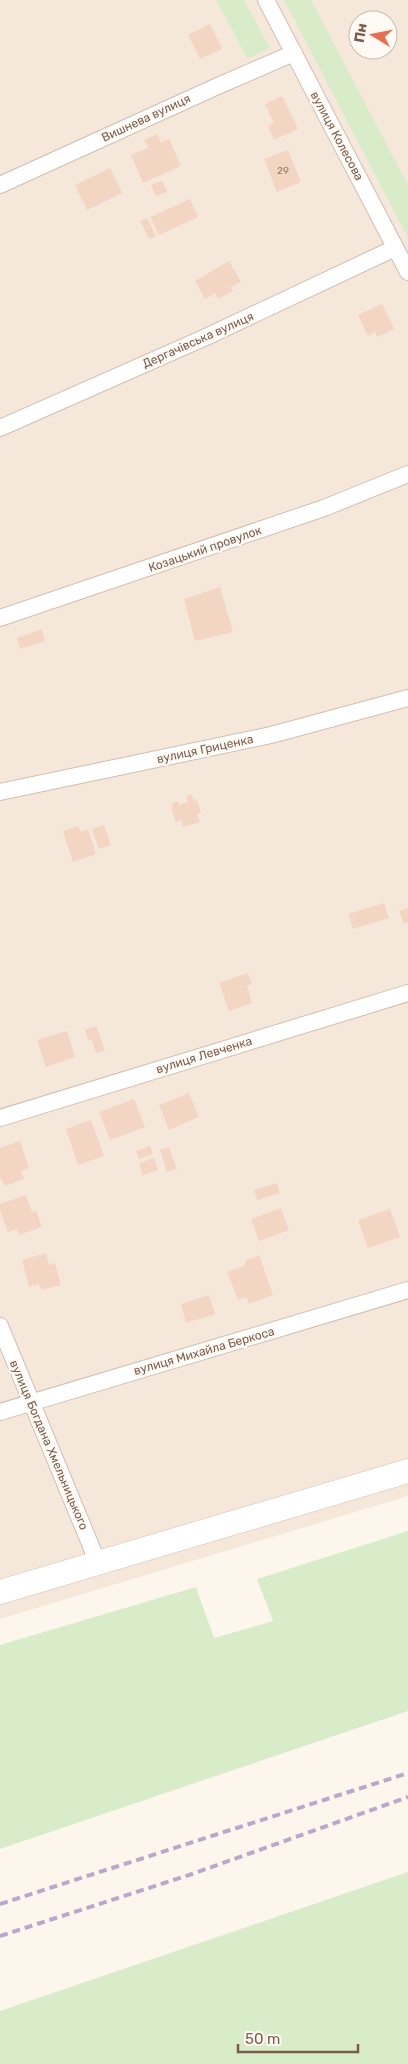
<svg xmlns="http://www.w3.org/2000/svg" width="408" height="2064" viewBox="0 0 408 2064" font-family="Rubik,sans-serif">
	<rect width="100%" height="100%" fill="#fdf6ec"/>
	<path fill="#f5e8da" fill-rule="evenodd" d="M0,0h408v1496l-408,123zM358,20h30v30h-30z"/>
	<g fill="#d8ecc9">
		<path d="M216,0h28l26,48 -22,11z"/>
		<path d="M284,0h27l97,185v53z"/>
		<path d="M408,1531v180l-408,138v-204l196,-58 18,51 59,-17 -16,-42z"/>
		<path d="M408,1872v192h-408v-53z"/>
	</g>
	<g fill="#f3d5c3">
		<path d="M210,24l12,25 -22,10 -12,-24z"/>
		<path d="M282,96l16,33 -24,11 -6,-14 6,-3 -9,-19z"/>
		<path d="M157,134l4,9 8,-4 12,27 -38,17 -12,-28 17,-7 -4,-8z"/>
		<path d="M288,150l13,32 -24,10 -13,-33z"/>
		<path d="M110,168l12,25 -35,17 -12,-25z"/>
		<path d="M162,181l5,11 -11,4 -5,-11z"/>
		<path d="M190,199l8,18 -39,18 -9,-18z"/>
		<path d="M147,218l9,18 -7,3 -9,-18z"/>
		<path d="M229,261l12,21 -10,5 2,4 -15,8 -3,-6 -10,6 -10,-18z"/>
		<path d="M382,304l12,25 -17,8 -2,-5 -7,4 -10,-21z"/>
		<path d="M220,587l13,45 -38,9 -11,-42z"/>
		<path d="M42,629l3,12 -25,8 -3,-11z"/>
		<path d="M191,794l3,7 3,-1 4,13 -4,1 3,8 -17,5 -2,-7 -5,2 -5,-14 2,-1 -1,-4 6,-2 1,4 9,-3 -2,-6z"/>
		<path d="M104,825l7,20 -12,4 -7,-20z"/>
		<path d="M78,826l3,6 7,-3 8,25 -23,8 -10,-31z"/>
		<path d="M384,903l5,15 -36,11 -5,-15z"/>
		<path d="M408,908v14l-4,2 -5,-13z"/>
		<path d="M248,973l4,11 -5,2 5,17 -23,8 -10,-28z"/>
		<path d="M96,1026l9,24 -9,3 -5,-14 -3,1 -3,-10z"/>
		<path d="M67,1031l8,26 -29,10 -9,-27z"/>
		<path d="M189,1093l10,24 -30,13 -10,-25z"/>
		<path d="M134,1099l11,28 -35,13 -11,-28z"/>
		<path d="M91,1120l13,36 -26,9 -12,-36z"/>
		<path d="M20,1141l9,27 -8,3 3,8 -19,7 -5,-9v-29z"/>
		<path d="M150,1146l3,8 -14,5 -3,-8z"/>
		<path d="M169,1147l8,22 -10,3 -7,-22z"/>
		<path d="M154,1158l4,12 -15,5 -4,-12z"/>
		<path d="M277,1183l3,10 -23,7 -3,-10z"/>
		<path d="M26,1195l6,17 4,-1 6,16 -23,8 -2,-6 -9,3 -8,-22v-6z"/>
		<path d="M281,1208l8,22 -30,11 -8,-22z"/>
		<path d="M390,1209l10,28 -32,11 -10,-28z"/>
		<path d="M46,1253l3,12 6,-2 6,22 -20,5 -2,-6 -10,3 -7,-27z"/>
		<path d="M259,1255l14,40 -24,9 -3,-7 -8,3 -11,-28 19,-7 -1,-4z"/>
		<path d="M209,1295l6,19 -29,9 -5,-19z"/>
	</g>
	<g fill="none" stroke-linecap="round" stroke-linejoin="round">
		<defs>
			<g id="minor">
				<path d="M266,0l142,272"/>
				<path d="M0,185l220,-100 74,-32"/>
				<path d="M0,428l206,-91 189,-89"/>
				<path d="M0,618l324,-110 84,-34"/>
				<path d="M0,792l271,-57 137,-37"/>
				<path d="M0,1118l408,-125"/>
				<path d="M0,1326l98,237"/>
				<path d="M0,1412l408,-122"/>
			</g>
			<path id="secondary" d="M0,1592l408,-121"/>
		</defs>
		<use href="#minor" stroke="#d1beb0" stroke-width="18"/>
		<use href="#secondary" stroke="#d6c0b0" stroke-width="25"/>
		<use href="#minor" stroke="#fff" stroke-width="16"/>
		<use href="#secondary" stroke="#fff" stroke-width="24"/>
		<g stroke="#b9a8c9" stroke-width="4" stroke-dasharray="8 5" stroke-linecap="butt">
			<path d="M0,1904l408,-131"/>
			<path d="M0,1936l192,-62 216,-77"/>
		</g>
	</g>
	<g text-anchor="middle" dominant-baseline="central" stroke-width="4.5" stroke-linejoin="round" paint-order="stroke">
		<g font-size="10" fill="#987a6a">
			<text x="283" y="171">29</text>
		</g>
		<g font-size="12" fill="#7a5c4d" stroke="#fffaf3">
			<text transform="translate(146 118) rotate(-25)">Вишнева вулиця</text>
			<text transform="translate(337 136) rotate(62)">вулиця Колесова</text>
			<text transform="translate(198 340) rotate(-24)">Дергачівська вулиця</text>
			<text transform="translate(205 549) rotate(-19)">Козацький провулок</text>
			<text transform="translate(205 749) rotate(-12)">вулиця Гриценка</text>
			<text transform="translate(204 1055) rotate(-17)">вулиця Левченка</text>
			<text transform="translate(204 1351) rotate(-16)">вулиця Михайла Беркоса</text>
			<text transform="translate(49 1445) rotate(67)">вулиця Богдана Хмельницького</text>
		</g>
	</g>
	<g transform="translate(373 35) rotate(280)"><circle r="24" fill="#fffaf3" stroke="#cabbb1"/>
	<path d="M0-4L9 19L0 12L-9 19Z" fill="#e76f51"/>
	<text y="-8" font-size="14" font-weight="bold" text-anchor="middle" fill="#7a5c4d">Пн</text>
	</g>
	<path d="M238 2044v8h120v-8" fill="none" stroke="#7a5c4d" stroke-width="2.5"/>
	<text x="245" y="2044" font-size="15" fill="#7a5c4d" stroke="#fffaf3" stroke-width="4" paint-order="stroke">50 m</text>
</svg>
